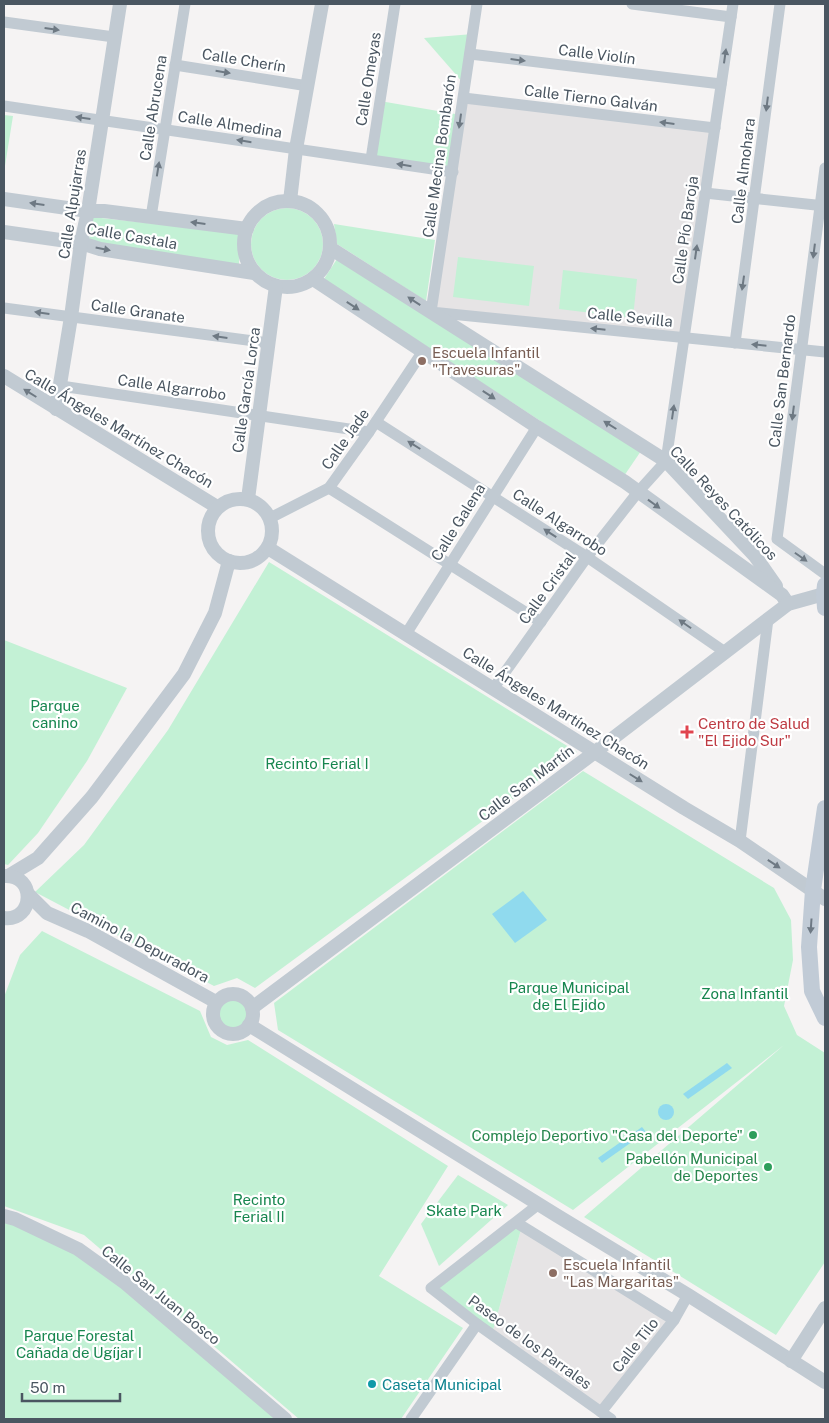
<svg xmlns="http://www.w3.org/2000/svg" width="829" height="1423" viewBox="0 0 829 1423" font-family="'Public Sans',sans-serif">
	<rect width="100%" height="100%" fill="#f5f3f3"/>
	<g fill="#e6e4e5">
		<path d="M464,98l251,30 -31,210 -253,-26z"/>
		<path d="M522,1226l152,94 -73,92 -109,-78z"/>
	</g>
	<g fill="#c3f1d5">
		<path d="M473,34l-8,51 -41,-47z"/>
		<path d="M380,101l81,14 -8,57 -82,-13z"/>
		<path d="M4,115l9,1 -9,56z"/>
		<circle cx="287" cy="244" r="36"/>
		<path d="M92,217l147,16v33l-150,-25z"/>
		<path d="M334,224l101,16 -9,61 -89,-57z"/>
		<path d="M458,257l76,9 -5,40 -76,-9z"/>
		<path d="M337,259l304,192 -17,25 -300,-197z"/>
		<path d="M563,270l74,9 -4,39 -74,-9z"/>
		<path d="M269,562l308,190 -322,236 -18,-10 -23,8 -179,-94 49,-47 84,-115z"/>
		<path d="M4,640l123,48 -40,73 -49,72 -30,32 -4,-1z"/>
		<path d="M583,771l191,117 17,32 2,40 -9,46 13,29 28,18v209l-49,73 -192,-118 200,-172 -211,165 -295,-180 -4,-27z"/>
		<path d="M42,931l158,80 11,26 16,8 21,-5 200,126 -69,110 84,52 -62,91h-102l-215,-184 -80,-29v-209l16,-42z"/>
		<circle cx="233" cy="1014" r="20"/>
		<path d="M458,1175l50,30 -69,61 -18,-42z"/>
		<path d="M4,1216l74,33 207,170h-281z"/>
		<path d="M517,1223l5,3 -30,108 -61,-46z"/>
	</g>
	<g fill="#90daee">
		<path d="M523,891l24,29 -32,23 -23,-29z"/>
		<path d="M727,1063l5,5 -44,31 -5,-5z"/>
		<circle cx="666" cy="1112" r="8"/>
		<path d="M642,1127l4,5 -44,31 -4,-5z"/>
	</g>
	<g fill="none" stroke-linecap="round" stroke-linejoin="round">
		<g stroke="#c1cad2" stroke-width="11">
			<path d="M477,4l-46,308 394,40"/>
			<path d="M632,4l99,13"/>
			<path d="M4,22l110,15"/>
			<path d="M470,54l251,30"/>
			<path d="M175,65l133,21"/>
			<path d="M464,98l251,30"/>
			<path d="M4,106l449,66"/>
			<path d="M371,159l24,-155"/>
			<path d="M825,168l-48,371 48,35"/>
			<path d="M705,193l120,13"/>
			<path d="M151,217l34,-213"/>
			<path d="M4,308l265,35"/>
			<path d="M735,343l45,-339"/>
			<path d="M61,386l308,46"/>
			<path d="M376,422l211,135 138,95"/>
			<path d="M329,488l212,134"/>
			<path d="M270,518l59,-30 40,-56 54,-81"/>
			<path d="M406,634l131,-207"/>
			<path d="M493,689l94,-132 51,-65 28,-31 67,-457"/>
			<path d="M740,841l28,-222"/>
			<path d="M539,1204l-108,84 46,36 134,95"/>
			<path d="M517,1223l157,97"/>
			<path d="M601,1412l73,-92 14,-25"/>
			<path d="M411,1419l66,-95"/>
		</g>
		<g stroke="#c1cad2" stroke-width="14">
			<path d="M4,199l84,12h16l143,18"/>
			<circle cx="287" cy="244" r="43"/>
			<path d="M290,201l6,-52 26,-145"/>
			<path d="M4,232l77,11 19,6 154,24"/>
			<path d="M330,248l336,213 89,95 21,30"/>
			<path d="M313,279l224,148 88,55 157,113 6,9"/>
			<path d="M4,376l213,131"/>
			<path d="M56,409l15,-92 10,-74 7,-32 32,-207"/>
			<circle cx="240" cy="531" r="32"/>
			<path d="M248,499l28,-213"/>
			<path d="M268,548l416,260 56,33 85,58"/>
			<path d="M10,875l28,-17 54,-61 92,-123 31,-61 14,-52"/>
			<path d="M28,894l19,19 41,18 128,71"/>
			<path d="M4,918c30,4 33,-44 0,-42"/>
			<circle cx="233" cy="1014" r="20"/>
			<path d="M252,1008l343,-256 193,-148 36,-10"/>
			<path d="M249,1025l307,190 132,80 137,87"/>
			<path d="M4,1216l11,3 63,30 46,33 161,137"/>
			<path d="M791,1361l34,-53"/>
		</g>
		<g stroke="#c1cbd6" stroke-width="16">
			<path d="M825,585l-1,9 1,14"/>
			<path d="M825,808l-12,82 -4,57 3,44 13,27"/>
		</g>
	</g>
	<defs><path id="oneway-solid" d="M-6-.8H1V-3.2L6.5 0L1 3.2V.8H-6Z" transform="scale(1.25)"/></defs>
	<g fill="#6e7983">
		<use href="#oneway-solid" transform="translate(52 29) rotate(8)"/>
		<use href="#oneway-solid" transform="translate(725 56) rotate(-82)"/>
		<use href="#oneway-solid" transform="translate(518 60) rotate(7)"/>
		<use href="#oneway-solid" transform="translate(223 72) rotate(9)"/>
		<use href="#oneway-solid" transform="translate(767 104) rotate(97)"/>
		<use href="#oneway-solid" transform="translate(83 118) rotate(-172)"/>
		<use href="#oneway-solid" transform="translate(460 121) rotate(98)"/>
		<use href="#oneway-solid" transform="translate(667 123) rotate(-173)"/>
		<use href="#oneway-solid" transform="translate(244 141) rotate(-171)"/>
		<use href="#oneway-solid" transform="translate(404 165) rotate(-171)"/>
		<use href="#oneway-solid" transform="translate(158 169) rotate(-81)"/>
		<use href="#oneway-solid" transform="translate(37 204) rotate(-172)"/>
		<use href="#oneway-solid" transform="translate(198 223) rotate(-173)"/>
		<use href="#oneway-solid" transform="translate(103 249) rotate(11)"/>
		<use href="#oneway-solid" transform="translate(814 251) rotate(97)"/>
		<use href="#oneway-solid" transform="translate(696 252) rotate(-82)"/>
		<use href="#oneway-solid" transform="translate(743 283) rotate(98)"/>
		<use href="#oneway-solid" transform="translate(414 301) rotate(-147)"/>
		<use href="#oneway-solid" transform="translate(353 306) rotate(33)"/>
		<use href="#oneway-solid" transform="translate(42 313) rotate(-172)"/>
		<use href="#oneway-solid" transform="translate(598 329) rotate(-174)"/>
		<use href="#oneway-solid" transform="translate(220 337) rotate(-172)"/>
		<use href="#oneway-solid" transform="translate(759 345) rotate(-174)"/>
		<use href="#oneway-solid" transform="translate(30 393) rotate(-148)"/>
		<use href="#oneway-solid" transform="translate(489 395) rotate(33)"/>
		<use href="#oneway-solid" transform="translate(673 412) rotate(-82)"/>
		<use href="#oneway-solid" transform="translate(793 413) rotate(97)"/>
		<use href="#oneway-solid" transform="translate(610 425) rotate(-148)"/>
		<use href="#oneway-solid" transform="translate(414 445) rotate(-148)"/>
		<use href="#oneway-solid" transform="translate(654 504) rotate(36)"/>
		<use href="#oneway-solid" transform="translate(550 533) rotate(-147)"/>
		<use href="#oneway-solid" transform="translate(801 557) rotate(35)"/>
		<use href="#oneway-solid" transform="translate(685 624) rotate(-145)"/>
		<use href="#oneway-solid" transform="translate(636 778) rotate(32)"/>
		<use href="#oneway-solid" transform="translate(774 864) rotate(34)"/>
	</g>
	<use fill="#6e7984" href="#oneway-solid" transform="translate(811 926) rotate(94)"/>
	<g fill="#8d6e63" stroke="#fff" stroke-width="2">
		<circle cx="422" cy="361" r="5"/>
		<circle cx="553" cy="1273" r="5"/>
	</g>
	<path fill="#e0444e" stroke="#fff" stroke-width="2" d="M684.5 724.5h5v5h5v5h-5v5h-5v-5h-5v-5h5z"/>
	<g fill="#2e9e5b" stroke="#fff" stroke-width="2">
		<circle cx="753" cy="1135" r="5"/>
		<circle cx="768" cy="1167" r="5"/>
	</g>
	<circle fill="#0f9aa8" stroke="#fff" stroke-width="2" cx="372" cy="1384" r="5"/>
	<g text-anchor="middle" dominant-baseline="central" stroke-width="4.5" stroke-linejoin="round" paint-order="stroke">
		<g font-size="15" fill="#4a5661" stroke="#fff">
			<text transform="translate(597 54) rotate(7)">Calle Violín</text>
			<text transform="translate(244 60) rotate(9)">Calle Cherín</text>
			<text transform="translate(368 79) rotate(-81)">Calle Omeyas</text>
			<text transform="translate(591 98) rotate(7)">Calle Tierno Galván</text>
			<text transform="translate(153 108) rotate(-81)">Calle Abrucena</text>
			<text transform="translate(230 124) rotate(9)">Calle Almedina</text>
			<text transform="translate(439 156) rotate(-82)">Calle Mecina Bombarón</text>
			<text transform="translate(743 171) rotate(-83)">Calle Almohara</text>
			<text transform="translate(72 204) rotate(-81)">Calle Alpujarras</text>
			<text transform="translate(685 230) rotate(-82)">Calle Pío Baroja</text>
			<text transform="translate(132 236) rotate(10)">Calle Castala</text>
			<text transform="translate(138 311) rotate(8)">Calle Granate</text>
			<text transform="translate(630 317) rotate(6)">Calle Sevilla</text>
			<text transform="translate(782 381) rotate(-83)">Calle San Bernardo</text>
			<text transform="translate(172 387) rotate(8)">Calle Algarrobo</text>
			<text transform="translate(246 390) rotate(-82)">Calle García Lorca</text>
			<text transform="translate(119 428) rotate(31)">Calle Ángeles Martínez Chacón</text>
			<text transform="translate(345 439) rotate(-55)">Calle Jade</text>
			<text transform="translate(724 503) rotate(47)">Calle Reyes Católicos</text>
			<text transform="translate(458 522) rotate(-58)">Calle Galena</text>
			<text transform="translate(560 522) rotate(33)">Calle Algarrobo</text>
			<text transform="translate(547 588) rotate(-54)">Calle Cristal</text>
			<text transform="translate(556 708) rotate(32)">Calle Ángeles Martínez Chacón</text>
			<text transform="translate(526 783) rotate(-37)">Calle San Martín</text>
			<text transform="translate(140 942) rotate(28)">Camino la Depuradora</text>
			<text transform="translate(161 1295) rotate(39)">Calle San Juan Bosco</text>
			<text transform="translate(530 1342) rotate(36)">Paseo de los Parrales</text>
			<text transform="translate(635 1345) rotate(-52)">Calle Tilo</text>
		</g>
		<g font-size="15" fill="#785e54" stroke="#fff" text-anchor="start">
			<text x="432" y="352">Escuela Infantil<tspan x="432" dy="17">"Travesuras"</tspan></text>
			<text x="563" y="1264">Escuela Infantil<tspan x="563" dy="17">"Las Margaritas"</tspan></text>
		</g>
		<g font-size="15" fill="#17864f" stroke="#fff">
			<text x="55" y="705">Parque<tspan x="55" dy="17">canino</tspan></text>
			<text x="317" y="763">Recinto Ferial I</text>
			<text x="569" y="987">Parque Municipal<tspan x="569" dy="17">de El Ejido</tspan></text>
			<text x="745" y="993">Zona Infantil</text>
			<text x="259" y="1199">Recinto<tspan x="259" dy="17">Ferial II</tspan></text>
			<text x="464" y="1210">Skate Park</text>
			<text x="79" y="1335">Parque Forestal<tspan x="79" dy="17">Cañada de Ugíjar I</tspan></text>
		</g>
		<g font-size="15" fill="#be3a42" stroke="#fff" text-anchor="start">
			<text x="698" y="723">Centro de Salud<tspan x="698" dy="17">"El Ejido Sur"</tspan></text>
		</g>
		<g font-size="15" fill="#27864d" stroke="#fff" text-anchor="end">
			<text x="743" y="1135">Complejo Deportivo "Casa del Deporte"</text>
			<text x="758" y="1158">Pabellón Municipal<tspan x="758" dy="17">de Deportes</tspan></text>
		</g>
		<g font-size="15" fill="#0d838f" stroke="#fff" text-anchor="start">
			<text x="382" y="1384">Caseta Municipal</text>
		</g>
	</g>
	<rect width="829" height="1423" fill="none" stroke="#4a5661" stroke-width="10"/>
	<path d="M22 1393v8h98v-8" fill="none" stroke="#4a5661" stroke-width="2.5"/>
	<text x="30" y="1393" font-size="15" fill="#4a5661" stroke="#ffffff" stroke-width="4" paint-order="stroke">50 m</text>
</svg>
